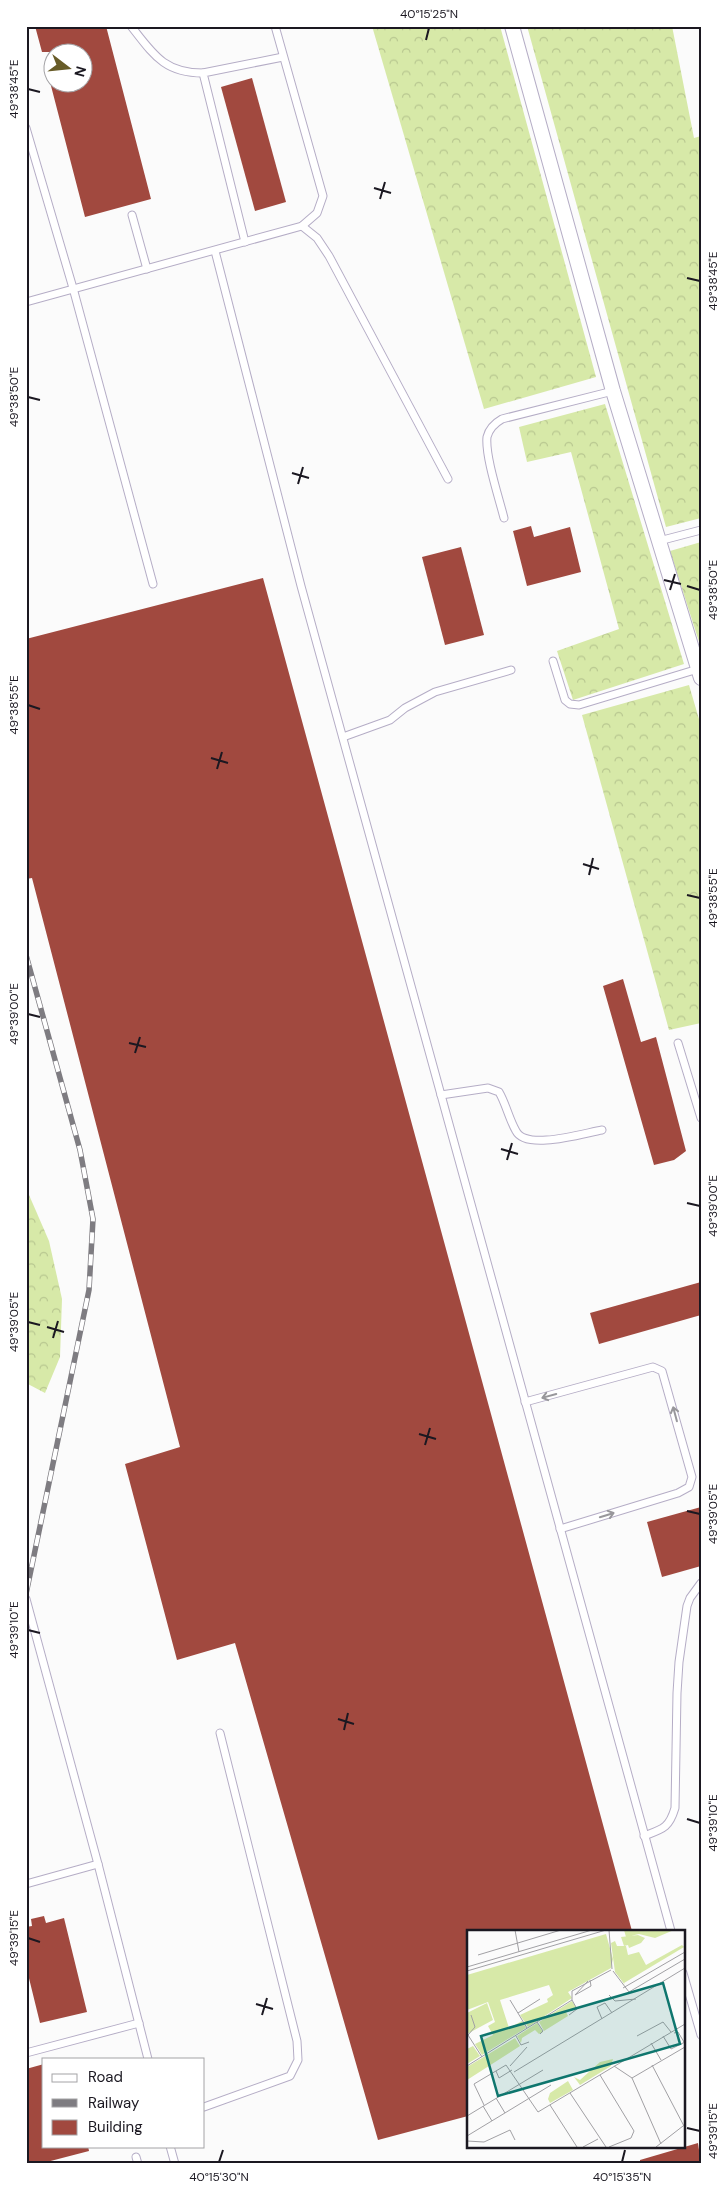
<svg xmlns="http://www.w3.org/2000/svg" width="727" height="2190" viewBox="0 0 727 2190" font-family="'DM Sans',sans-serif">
	<defs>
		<pattern id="forest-crowns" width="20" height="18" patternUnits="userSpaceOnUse" patternTransform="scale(1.25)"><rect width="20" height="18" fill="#d7e9a8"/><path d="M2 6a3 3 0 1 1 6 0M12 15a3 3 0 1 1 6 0" fill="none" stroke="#b8c790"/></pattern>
	</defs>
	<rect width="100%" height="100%" fill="#fbfbfb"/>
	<g fill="url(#forest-crowns)">
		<path d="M372,26h128l96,351 -112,32z"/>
		<path d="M527,26h145l22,112 7,-2v382l-35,9z"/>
		<path d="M605,404l79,260 -111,36 -16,-49 62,-22 -48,-177 -44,10 -8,-35z"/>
		<path d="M701,542v106l-31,-97z"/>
		<path d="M689,685l12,41v297l-32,7 -87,-315z"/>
		<path d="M26,1188l23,53 13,58 -2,58 -15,36 -19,-10z"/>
	</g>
	<g fill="#a1493f">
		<path d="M35,26h71l45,173 -66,18 -35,-135h32v-30h-40z"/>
		<path d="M252,78l34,124 -31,9 -34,-124z"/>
		<path d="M531,526l3,11 36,-10 11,45 -54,14 -14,-55z"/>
		<path d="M461,547l23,88 -39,10 -23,-88z"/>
		<path d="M263,578l369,1353h-164v185l-90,24 -143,-497 -58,17 -52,-196 55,-17 -148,-569 -6,1v-240z"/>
		<path d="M623,979l18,63 15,-5 30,114 -12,9 -20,5 -51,-179z"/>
		<path d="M701,1282v33l-102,29 -9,-31z"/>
		<path d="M701,1507v59l-39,11 -15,-55z"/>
		<path d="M44,1916l2,7 18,-5 23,94 -47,11 -14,-57v-39l6,-1 -1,-7z"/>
		<path d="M44,2064v82h44l1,5 -50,13h-13v-95z"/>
		<path d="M698,2143l3,21h-61v-4z"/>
	</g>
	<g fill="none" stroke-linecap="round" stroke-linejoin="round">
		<defs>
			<g id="lane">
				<path d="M131,26c22,28 33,47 72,47"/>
				<path d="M26,128l47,160 80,296"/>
				<path d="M132,215l15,54"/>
				<path d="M302,226l15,12 12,18 119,223"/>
				<path d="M245,242l-42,-169 80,-16"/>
				<path d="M215,251l86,335 370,1345"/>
				<path d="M26,302l276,-76 15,-13 6,-17 -48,-170"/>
				<path d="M504,518c-5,-20 -19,-62 -17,-81 2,-8 8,-14 15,-18l111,-28"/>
				<path d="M659,541l42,-11"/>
				<path d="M553,661l12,39 5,4 9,1 119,-36"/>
				<path d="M343,737l47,-17 15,-12 30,-16 76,-22"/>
				<path d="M678,1043l23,75"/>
				<path d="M441,1095l47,-7 11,4c7,12 10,27 17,39 10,20 68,2 86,-1"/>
				<path d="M525,1402l128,-35 9,4 30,106 -3,10 -11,6 -118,36"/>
				<path d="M26,1599l72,265 50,195"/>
				<path d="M644,1836c19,-7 25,-8 31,-28l2,-115 2,-31 8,-56 3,-8 11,-15"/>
				<path d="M26,1884l72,-20"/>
				<path d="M683,1973l18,62"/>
				<path d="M26,2053l113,-30"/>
				<path d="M204,2107l86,-31 8,-16 -1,-19 -77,-308"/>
				<path d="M170,2146l5,18"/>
				<path d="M136,2157l2,7"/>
			</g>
			<path id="street" d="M512,26l101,365 88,287"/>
		</defs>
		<use href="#lane" stroke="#b5adc6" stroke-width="9"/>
		<use href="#street" stroke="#b5adc6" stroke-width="16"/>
		<use href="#lane" stroke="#fff" stroke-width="7"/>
		<use href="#street" stroke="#fff" stroke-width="14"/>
		<defs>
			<path id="rail" d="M26,955l54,195 13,69 -4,71 -63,304"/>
		</defs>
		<use href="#rail" stroke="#7e7c81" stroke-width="5.5"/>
		<use href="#rail" stroke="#fff" stroke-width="4" stroke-dasharray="11" stroke-linecap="butt"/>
	</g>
	<defs><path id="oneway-shaft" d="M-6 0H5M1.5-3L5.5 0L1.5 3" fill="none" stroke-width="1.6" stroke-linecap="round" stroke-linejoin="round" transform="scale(1.25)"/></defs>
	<g stroke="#98979b">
		<use href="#oneway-shaft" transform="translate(549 1396) rotate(165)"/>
		<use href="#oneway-shaft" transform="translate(675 1414) rotate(-105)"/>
		<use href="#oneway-shaft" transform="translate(607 1515) rotate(-17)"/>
	</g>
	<path fill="none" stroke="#1b1821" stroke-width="2" d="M426,40l3,-12M28,89l12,3M374,188l17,5M380,199l5,-17M687,278l13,3M28,397l12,3M292,473l17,5M298,484l5,-17M664,580l17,4M687,586l13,4M670,590l5,-16M28,705l12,4M211,758l17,5M217,769l5,-17M583,864l16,5M589,875l4,-17M687,895l13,3M28,1014l12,3M129,1043l17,4M135,1053l5,-16M501,1149l17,5M507,1160l5,-17M687,1203l13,3M28,1322l12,3M47,1327l17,5M53,1338l5,-17M419,1434l17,5M425,1445l5,-17M687,1511l13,3M28,1630l12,3M338,1719l16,5M344,1730l4,-17M687,1819l13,4M28,1938l12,4M256,2004l17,5M262,2015l5,-17M687,2128l13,3M219,2162l4,-12M622,2162l3,-12"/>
	<g transform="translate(467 1930)">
		<rect width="218" height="218" fill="#fbfbfb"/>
		<path d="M157,0h50l-19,8 -16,-4 -13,3zM171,5l7,3 -4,5 -12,5 -1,-3 -4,1 -3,-9zM20,73l6,17 -26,14v-21zM6,116l7,10 -13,8v-15z" fill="#d7e9a8"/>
		<path d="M139,4l7,25 -2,9 -43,24 4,6 -44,29 -8,-12 28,-13 -1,-3 6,-4 -4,-10 -49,15 9,28 13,-7 4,7 -44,27 -7,-11 18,-9 -5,-9 7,-4 -7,-20 -21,8v-35zM148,11l2,5h9l2,9 11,-3 7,13 36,-20 2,2 -60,36 1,2 -10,-13 -4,-29zM105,71l5,8 -11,3 2,4 -24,15 -5,-9zM70,93l6,9 -4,2 -4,-4 -13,8 -1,5 -4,-7zM48,108l5,8 -53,34v-13zM146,129l-2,7 -31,19 -6,-8 6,3 20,-18zM101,151l5,9 -23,13 -2,-4 2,-6z" fill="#d7e9a8"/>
		<path fill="none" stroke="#a1a0a4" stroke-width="1" d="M48,0l4,22M142,0l3,39M11,25l83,-25M0,37l125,-37M0,41l139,-41M146,41l16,21 56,-33M121,51l-13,14 16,-9 -1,-6M156,58l62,-36M142,65l6,6 21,-2M43,70l17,28M51,83l22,-14M4,85l4,12 -7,8 14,22M102,85l8,-6 -5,-9M135,89l-5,-12 8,-4 7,10M70,92l6,9 -3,3M207,103l4,-1 6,10M49,106l5,9 8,-3M170,106l26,-14 8,10M196,106l8,13 14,-7M184,113l10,17M185,135l33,63M0,136l105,-66v-9l39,-21M43,136l17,-19M147,136l18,12 53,-31M29,141l3,7 13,-8M47,142l171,-104M133,145l34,56 -3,7 -22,9M165,148l29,66M103,163l36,54M29,168l9,15M17,175l-10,-21 32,-19 32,47 147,-88M83,175l27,42M16,176l9,15M0,186l76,-46M0,206l84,-51M0,211l17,1 26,-12 5,10M116,217l15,-8M189,217l27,-21"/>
		<path fill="#0f766e" fill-opacity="0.15" stroke="#0f766e" stroke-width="2.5" d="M196,53l17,61 -182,52 -17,-60z"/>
		<rect width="218" height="218" fill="none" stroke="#1b1821" stroke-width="2.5"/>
	</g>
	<rect width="727" height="2190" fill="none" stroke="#ffffff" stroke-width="55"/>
	<rect x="42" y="2058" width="162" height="90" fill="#ffffff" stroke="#a4a3a6"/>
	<rect x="52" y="2074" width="25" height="8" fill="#ffffff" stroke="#a4a3a6"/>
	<text x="88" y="2082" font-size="15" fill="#1b1821">Road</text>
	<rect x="52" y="2099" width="25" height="8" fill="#7e7c81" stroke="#a4a3a6"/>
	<text x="88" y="2108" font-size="15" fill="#1b1821">Railway</text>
	<rect x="52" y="2120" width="25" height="15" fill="#a1493f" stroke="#a4a3a6"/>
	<text x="88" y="2132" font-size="15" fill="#1b1821">Building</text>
	<g transform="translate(68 68) rotate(106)"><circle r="24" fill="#ffffff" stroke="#a4a3a6"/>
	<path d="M0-4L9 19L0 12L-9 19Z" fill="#675b27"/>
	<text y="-8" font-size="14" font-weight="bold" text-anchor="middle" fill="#1b1821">N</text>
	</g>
	<rect x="28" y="28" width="672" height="2134" fill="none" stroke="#1b1821" stroke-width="2"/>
	<g font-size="12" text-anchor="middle" fill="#1b1821">
		<text x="429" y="18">40°15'25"N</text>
		<text transform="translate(14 89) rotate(-90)" y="4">49°38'45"E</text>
		<text transform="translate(713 281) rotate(-90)" y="4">49°38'45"E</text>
		<text transform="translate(14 397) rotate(-90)" y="4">49°38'50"E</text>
		<text transform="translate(713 590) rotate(-90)" y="4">49°38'50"E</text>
		<text transform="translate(14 705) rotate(-90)" y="4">49°38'55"E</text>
		<text transform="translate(713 898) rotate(-90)" y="4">49°38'55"E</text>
		<text transform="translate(14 1014) rotate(-90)" y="4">49°39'00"E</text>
		<text transform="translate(713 1206) rotate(-90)" y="4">49°39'00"E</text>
		<text transform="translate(14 1322) rotate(-90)" y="4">49°39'05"E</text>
		<text transform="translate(713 1514) rotate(-90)" y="4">49°39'05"E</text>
		<text transform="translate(14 1630) rotate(-90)" y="4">49°39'10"E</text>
		<text transform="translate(713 1823) rotate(-90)" y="4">49°39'10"E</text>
		<text transform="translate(14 1938) rotate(-90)" y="4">49°39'15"E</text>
		<text transform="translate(713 2131) rotate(-90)" y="4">49°39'15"E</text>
		<text x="219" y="2181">40°15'30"N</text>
		<text x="622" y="2181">40°15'35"N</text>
	</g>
</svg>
